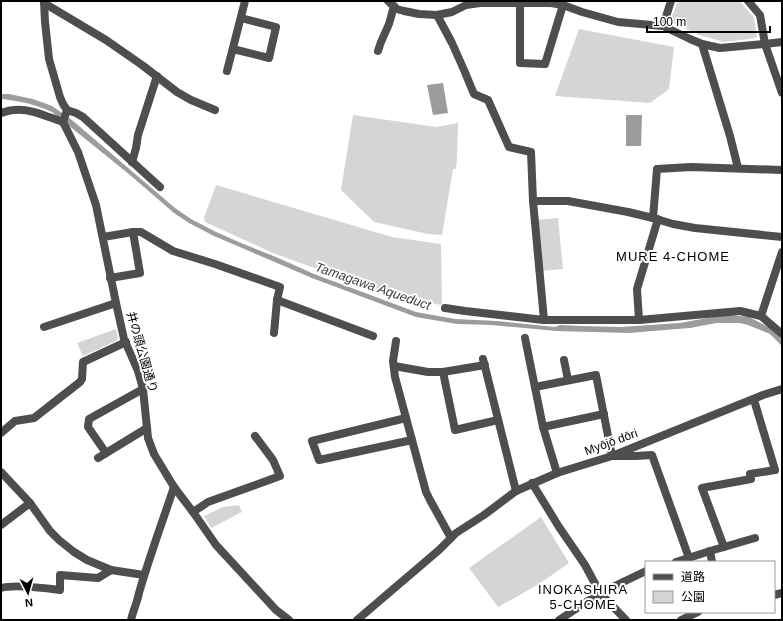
<svg xmlns="http://www.w3.org/2000/svg" width="783" height="621" viewBox="0 0 783 621" font-family="Arial,'Noto Sans JP',sans-serif">
	<rect width="100%" height="100%" fill="#fff"/>
	<g fill="#d5d5d5">
		<path d="M678,1h62l14,17 3,20 -33,4 -25,-7 -29,-14z"/>
		<path d="M579,29l95,18 -5,42 -19,14 -95,-7z"/>
		<path d="M353,115l83,12 22,-4 -1,36 -1,10h-3l-11,66 -14,-1 -54,-12 -33,-32z"/>
		<path d="M216,185l176,52 49,7 1,61 -48,-8 -121,-44 -68,-31 -1,-4z"/>
		<path d="M558,218l5,51 -23,2 -4,-51z"/>
		<path d="M116,329l2,9 -2,3 -33,15 -6,-13z"/>
		<path d="M239,505l3,7 -31,16 -7,-12 19,-9z"/>
		<path d="M541,517l28,46 -30,21 -41,23 -29,-39z"/>
	</g>
	<g fill="#9c9c9c">
		<path d="M443,83l5,30 -15,2 -6,-30z"/>
		<path d="M1,94h8l24,5 19,7 20,14 103,88 16,11 23,12 27,12 35,14 38,17 102,38 39,7 42,2 58,6 5,-2 21,1 40,1 59,-4 27,-5 22,-3 20,2 23,12 10,11v6l-12,-12 -22,-9 -8,-2h-24l-26,5 -62,5 -71,-2 -66,-6 -34,-1 -41,-7 -104,-39 -98,-42 -25,-13 -15,-10 -44,-38 -78,-63c-17,-8 -32,-11 -51,-13z"/>
		<path d="M626,115h16l-1,31h-15z"/>
	</g>
	<g fill="none" stroke-linecap="round" stroke-linejoin="round">
		<g stroke="#4e4e4e" stroke-width="8">
			<path d="M44,1l1,21 4,37 11,38 3,7 4,6 -4,12 15,30 18,53 20,98 8,36 14,32 5,18 5,49 6,16 20,33 19,25 23,33 60,65 13,10"/>
			<path d="M388,1l9,8 7,2 15,3 18,1 15,-3 14,-7 14,-2"/>
			<path d="M480,1v2h71l12,2 19,7 36,10 45,4 27,13 12,5 18,4 45,-4 17,-2"/>
			<path d="M748,1l12,14 5,29 17,49"/>
			<path d="M44,3l62,37 36,25 35,27 14,8 24,10"/>
			<path d="M520,3v60l25,1 18,-59"/>
			<path d="M437,15l15,28 12,27 10,24 14,6 21,47 22,5 2,49 11,119"/>
			<path d="M663,26l8,-25"/>
			<path d="M702,44l28,92 8,32"/>
			<path d="M233,49l36,9 7,-31 -35,-9"/>
			<path d="M378,51l3,-9 8,-18 5,-18"/>
			<path d="M227,71l18,-70"/>
			<path d="M67,110l9,3 7,4 77,70"/>
			<path d="M1,113c4,-1 8,-3 13,-3 16,-2 34,7 49,12"/>
			<path d="M132,162l4,-14 2,-13 19,-59"/>
			<path d="M533,201h35l60,11 25,6 20,6 22,4 87,9"/>
			<path d="M653,218l4,-49 34,-2 91,3"/>
			<path d="M103,237l30,-5h8l32,19 42,13 65,23 -3,13 -3,33"/>
			<path d="M110,278l30,-5 -7,-41"/>
			<path d="M277,300l96,36"/>
			<path d="M445,308l20,3 79,9h95l101,-9 21,5 21,18"/>
			<path d="M761,316l21,-64"/>
			<path d="M639,320l-2,-31 21,-70"/>
			<path d="M44,327l72,-24"/>
			<path d="M525,338l18,89 14,46"/>
			<path d="M396,341l-3,20 2,16 31,115 4,8 21,38"/>
			<path d="M483,359l33,132"/>
			<path d="M564,360l4,20"/>
			<path d="M394,366l34,6h15l42,-7"/>
			<path d="M443,372l12,58 43,-10"/>
			<path d="M535,387l61,-12 16,81h24l16,-1 37,103"/>
			<path d="M406,418l-94,23 7,19 93,-20"/>
			<path d="M543,427l61,-13"/>
			<path d="M1,433l14,-12 19,-3 46,-36 2,-3 1,-17 43,-20"/>
			<path d="M106,453l-18,-26 1,-8 54,-30"/>
			<path d="M98,458l49,-30"/>
			<path d="M1,472l29,31 20,28 9,9 15,12 13,8 24,10 33,5"/>
			<path d="M532,483l27,44 26,38 15,28 26,27"/>
			<path d="M193,512l15,-10 72,-26 -7,-16 -18,-24"/>
			<path d="M1,525l29,-22"/>
			<path d="M724,547l-22,-59 49,-9 -1,-5 25,-4 -21,-70"/>
			<path d="M710,551l2,11"/>
			<path d="M676,562l34,-11 45,-13"/>
			<path d="M1,588c13,-4 44,0 59,2v-15l38,3 13,-8"/>
			<path d="M774,595l8,-2"/>
			<path d="M131,620c2,-9 6,-17 8,-27 10,-35 23,-70 35,-106"/>
			<path d="M357,620l82,-70 17,-17 28,-18 32,-24 41,-18 55,-17 151,-61 19,-6"/>
			<path d="M559,620l41,-27 46,-22"/>
			<path d="M681,620l17,-8"/>
		</g>
	</g>
	<g text-anchor="middle" dominant-baseline="central" stroke-width="4" stroke-linejoin="round" paint-order="stroke">
		<g font-size="12" fill="#000" stroke="#fff">
			<text transform="translate(142 352) rotate(74)">井の頭公園通り</text>
			<text transform="translate(611 442) rotate(-20)">Myōjō dōri</text>
		</g>
		<g font-size="13" letter-spacing="1" fill="#000" stroke="#fff">
			<text x="673" y="256">MURE 4-CHOME</text>
			<text x="583" y="589">INOKASHIRA<tspan x="583" dy="15">5-CHOME</tspan></text>
		</g>
		<g font-size="13" font-style="italic" fill="#3d3d3d" stroke="#fff">
			<text transform="translate(373 286) rotate(19)">Tamagawa Aqueduct</text>
		</g>
	</g>
	<rect width="783" height="621" fill="none" stroke="#000000" stroke-width="4"/>
	<rect x="645" y="561" width="130" height="52" fill="#ffffff" stroke="#999999"/>
	<rect x="653" y="574" width="20" height="6" fill="#4e4e4e" stroke="#999999"/>
	<text x="681" y="581" font-size="12" fill="#000000">道路</text>
	<rect x="653" y="591" width="20" height="12" fill="#d5d5d5" stroke="#999999"/>
	<text x="681" y="601" font-size="12" fill="#000000">公園</text>
	<g transform="translate(28 593) rotate(174)" stroke="#ffffff" stroke-width="3" paint-order="stroke">
	<path d="M0-3L7 15L0 10L-7 15Z" fill="#000000"/>
	<text y="-6" font-size="11" font-weight="bold" text-anchor="middle" fill="#000000">N</text>
	</g>
	<path d="M647 26v6h123v-6" fill="none" stroke="#000000" stroke-width="2"/>
	<text x="653" y="26" font-size="12" fill="#000000" stroke="#ffffff" stroke-width="3" paint-order="stroke">100 m</text>
</svg>
